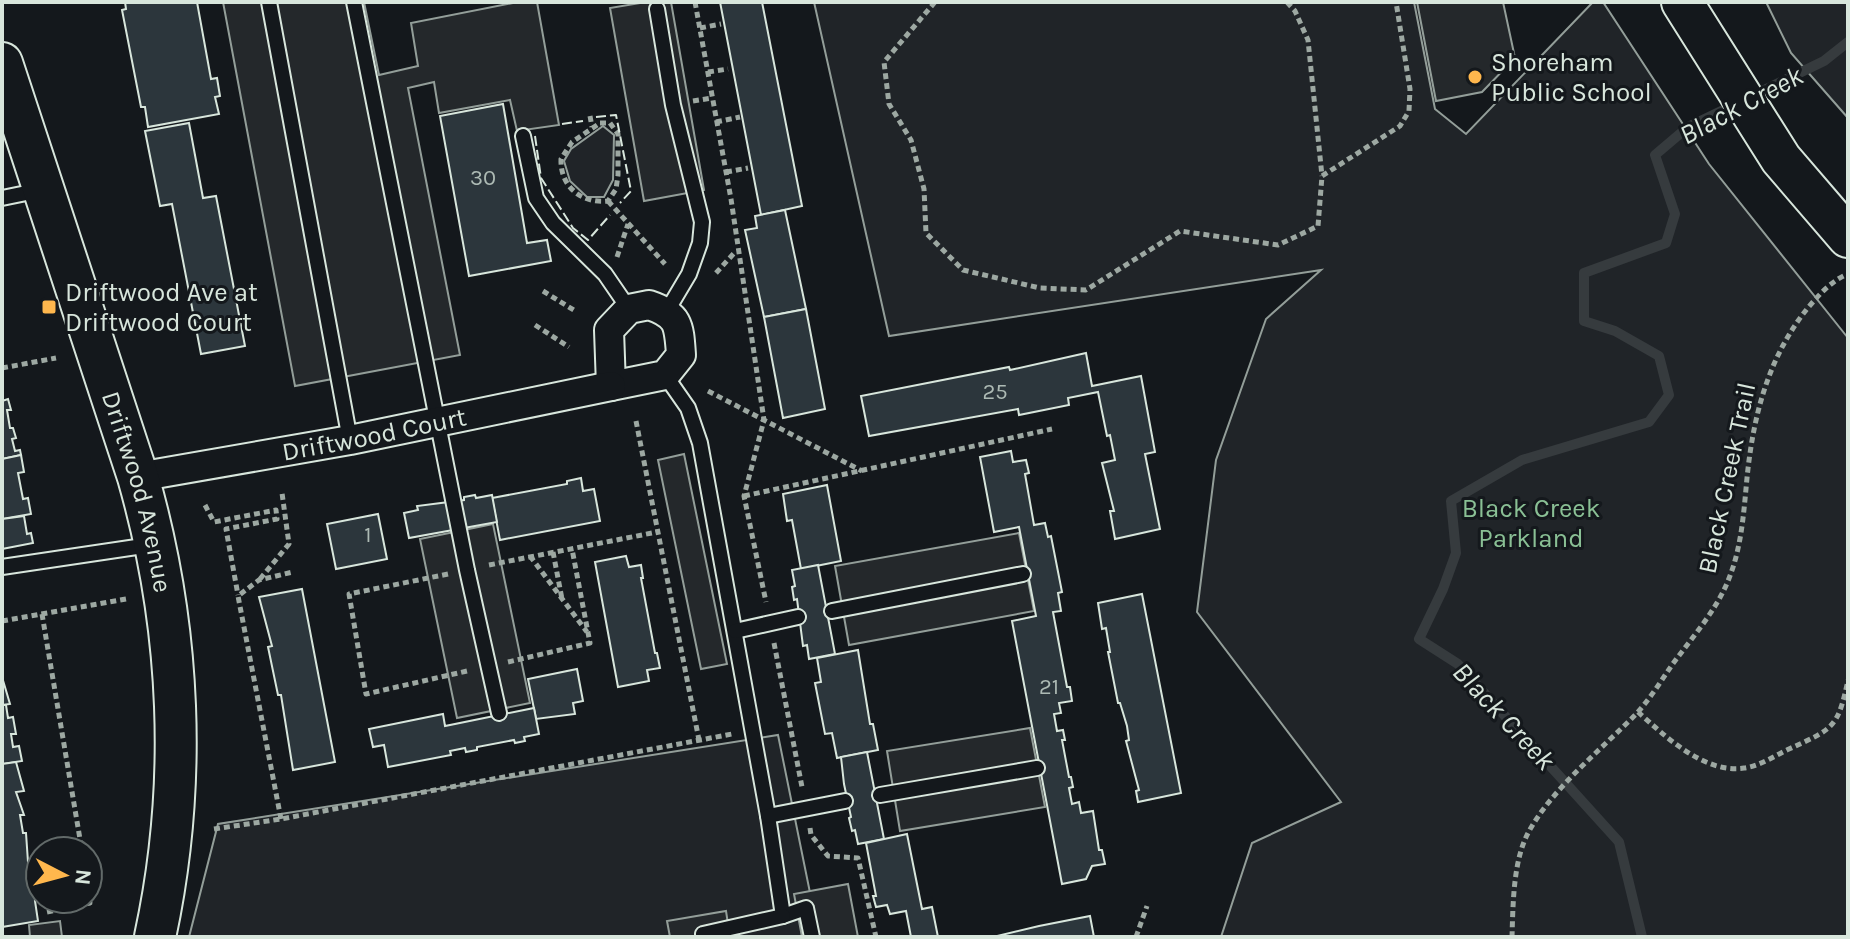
<svg xmlns="http://www.w3.org/2000/svg" width="1850" height="939" viewBox="0 0 1850 939" font-family="Karla,sans-serif">
	<rect width="100%" height="100%" fill="#14181c"/>
	<g fill="#202428" stroke="#939e99" stroke-width="2">
		<path d="M814,2h600l21,107 31,25 127,-132h10l106,162 139,174v599h-627l31,-94 89,-41 -144,-190 19,-152 50,-141 55,-49 -432,66z"/>
		<path d="M1766,2h82v116l-57,-65z"/>
		<path d="M603,126l11,9 -1,45 -9,17h-17l-17,-16 -6,-20 7,-12z"/>
		<path d="M778,735l41,202h-630l29,-113z"/>
	</g>
	<g fill="#24282b" stroke="#939e99" stroke-width="2">
		<path d="M223,2h141l15,73 39,-9 -7,-43 107,-21h19l22,123 -42,6 -7,-31 -71,13 -5,-31 -26,6 52,267 -165,31z"/>
		<path d="M646,2h25l33,188 -60,11 -34,-193z"/>
		<path d="M1417,2h86l12,56 -33,34 -46,9z"/>
		<path d="M684,454l43,210 -26,5 -43,-209z"/>
		<path d="M493,524l37,179 -73,15 -37,-179z"/>
		<path d="M1019,533l15,78 -185,34 -14,-79z"/>
		<path d="M1030,728l15,79 -145,24 -13,-80z"/>
		<path d="M848,884l10,53h-56l-8,-43z"/>
		<path d="M726,911l4,26h-60l-3,-16z"/>
		<path d="M60,921l2,16h-32l-1,-12z"/>
	</g>
	<g fill="none" stroke-linecap="round" stroke-linejoin="round">
		<g stroke="#363b3e" stroke-width="10">
			<path d="M1752,96l72,-35 24,-19"/>
			<path d="M1642,937l-23,-95 -161,-178 -39,-25 24,-50 13,-36 -5,-52 71,-41 127,-38 20,-27 -10,-39 -44,-25 -31,-10v-48l82,-30 9,-29 -20,-59 33,-28 50,-24"/>
		</g>
	</g>
	<g fill="#2c363c" stroke="#d8e6dc" stroke-width="2">
		<path d="M125,2h72l14,77 6,-1 3,18 -5,1 4,17 -71,13 -3,-20h-4l-19,-97 4,-1z"/>
		<path d="M720,2h42l40,204 -41,9z"/>
		<path d="M503,104l24,139 20,-3 4,21 -82,15 -29,-160z"/>
		<path d="M189,123l14,75 13,-2 29,150 -44,8 -29,-150 -12,2 -15,-75z"/>
		<path d="M785,210l21,99 -42,8 -19,-87 12,-2 -2,-12z"/>
		<path d="M806,309l19,100 -42,9 -19,-101z"/>
		<path d="M1086,353l6,33 49,-10 14,76 -10,2 15,75 -45,10 -5,-28h4l-12,-48 13,-3 -5,-25 -3,1 -9,-44 -30,6 1,7 -50,10 -1,-6 -149,27 -8,-40 148,-29 1,3z"/>
		<path d="M8,399l3,11h-4l3,18h3l3,10 -4,1 3,12 5,-1 1,5 -19,4v-58z"/>
		<path d="M1011,451l2,11 13,-2 3,13 -4,1 9,51 11,-2 3,14 3,-1 11,56 -4,1 3,18 -8,1 14,75h3l2,14 -13,2 2,10 -7,1 3,17 6,-1 2,10h-3l7,37h2l2,10 -4,1 3,16 7,-2 2,11 12,-2 6,39h3l3,14 -13,2 -6,13 -24,5 -50,-263 24,-5 -17,-89 -25,5 -14,-75z"/>
		<path d="M21,455l3,17 -6,1 5,26 5,-1 3,16 -29,5v-60z"/>
		<path d="M581,478l2,13 11,-2 6,32 -100,19 -8,-42 75,-14v-3z"/>
		<path d="M827,485l14,76 -40,8 -9,-49 -5,1 -4,-27z"/>
		<path d="M475,495l1,3 16,-3 5,27 -88,16 -5,-25 14,-3 -1,-4 47,-6v-3z"/>
		<path d="M378,514l9,45 -51,10 -9,-45z"/>
		<path d="M24,516l3,18 4,-1 2,10 -31,6v-30z"/>
		<path d="M626,556l3,11 12,-2 2,13h-2l14,75h2l3,15 -13,2 2,11 -31,6 -23,-125z"/>
		<path d="M818,565l17,89 -26,5 -2,-14 -4,1 -6,-47 -3,1 -2,-13 3,-1 -3,-16z"/>
		<path d="M302,589l33,173 -42,8 -12,-75h-3l-10,-48 4,-1 -13,-49z"/>
		<path d="M1142,594l39,199 -43,9 -2,-11 3,-1 -13,-49 3,-1 -2,-14 -7,-23h-2l-10,-51h2l-4,-24 -4,1 -4,-26z"/>
		<path d="M858,650l12,74h3l5,26 -41,8 -5,-25 -7,1 -10,-51 6,-1 -4,-24z"/>
		<path d="M577,669l6,32 -10,2 2,11 -39,5 -8,-40z"/>
		<path d="M2,677l8,27 -8,1z"/>
		<path d="M2,705h4l2,13 5,-1 3,17h-5l2,13 6,-1 3,15 -20,3z"/>
		<path d="M534,708l5,26 -15,3 1,4 -10,2 -1,-3 -37,7v3l-11,2 -1,-4 -15,3 1,4 -63,12 -4,-22 -11,2 -4,-18 74,-15 2,12z"/>
		<path d="M867,752l17,87 -26,5 -3,-14 -3,1 -3,-13 2,-1 -7,-33 -3,-27z"/>
		<path d="M16,762l8,29 -8,1 8,23h-4l3,18h3l2,29h4l1,9 -4,1 3,19 4,-1 2,10 -3,1 3,20 -36,6v-163z"/>
		<path d="M907,834l15,75 10,-2 6,30h-27l-5,-26 -16,3 -3,-9 -11,2 -3,-11h3l-10,-53z"/>
		<path d="M1090,916l4,21h-101l46,-11z"/>
	</g>
	<g fill="none" stroke-linecap="round" stroke-linejoin="round">
		<defs>
			<g id="lane">
				<path d="M269,2l81,438"/>
				<path d="M354,2l113,568 32,143"/>
				<path d="M657,9l16,96 29,117 -2,21 -11,31 -22,37"/>
				<path d="M523,136l13,62 17,25 52,51 24,35"/>
				<path d="M2,198l39,-8"/>
				<path d="M665,375l23,33 12,35 68,373 15,100 23,-8 6,29"/>
				<path d="M2,567l148,-22"/>
				<path d="M832,611l191,-37"/>
				<path d="M735,631l63,-14"/>
				<path d="M880,795l157,-27"/>
				<path d="M768,816l77,-15"/>
				<path d="M704,937l-1,-3 80,-18"/>
			</g>
			<g id="street">
				<path d="M649,305c30,10 30,20 32,50l-16,20 -54,11 -2,-56 20,-21z"/>
				<path id="s1" d="M138,477l212,-37 261,-54"/>
			</g>
			<g id="secondary">
				<path d="M1682,2l99,157 67,78"/>
				<path id="s2" d="M2,63l136,414c43,150 50,307 17,460"/>
			</g>
		</defs>
		<use href="#lane" stroke="#d8e6dc" stroke-width="18"/>
		<use href="#street" stroke="#d8e6dc" stroke-width="32"/>
		<use href="#secondary" stroke="#d8e6dc" stroke-width="44"/>
		<g stroke="#9da8a2" stroke-width="5" stroke-dasharray="6 4" stroke-linecap="butt">
			<path d="M695,2l36,197 33,221 -20,76 22,106"/>
			<path d="M935,2l-51,60 5,42 22,36 13,49 2,44 37,37 77,18 46,2 94,-59 98,14 40,-19 4,-50 78,-50 9,-15 1,-22 -14,-87"/>
			<path d="M1287,2l8,9 13,29 14,136"/>
			<path d="M700,28l21,-4"/>
			<path d="M708,72l20,-3"/>
			<path d="M693,101l19,-3"/>
			<path d="M590,116l2,11"/>
			<path d="M716,122l24,-5"/>
			<path d="M600,123h10l8,11v41l-2,14 -8,12c-26,3 -48,-14 -47,-42l11,-17z"/>
			<path d="M726,172l22,-4"/>
			<path d="M608,201l57,63"/>
			<path d="M617,257l11,-33"/>
			<path d="M716,273l20,-22"/>
			<path d="M543,291l34,21"/>
			<path d="M535,325l34,22"/>
			<path d="M2,368l54,-10"/>
			<path d="M708,391l154,80"/>
			<path d="M636,421l63,319"/>
			<path d="M744,496l308,-67"/>
			<path d="M205,505l9,17 62,-12 1,9 -51,10 12,66"/>
			<path d="M553,552l9,47"/>
			<path d="M530,556l57,76"/>
			<path d="M489,565l168,-33"/>
			<path d="M448,574l-99,20 17,100 101,-23"/>
			<path d="M260,579l29,-35 -7,-51"/>
			<path d="M42,614l40,237"/>
			<path d="M2,621l124,-22"/>
			<path d="M774,643l28,144"/>
			<path d="M508,662l82,-19 -18,-94"/>
			<path d="M1638,712c27,24 66,62 106,56 16,-2 30,-12 45,-19 44,-20 49,-21 59,-69"/>
			<path d="M281,819l-43,-223 21,-16 34,-8"/>
			<path d="M810,828l1,7 17,21 30,2 18,79"/>
			<path d="M214,829l67,-10 451,-85"/>
			<path d="M47,912l43,-9 -2,-13"/>
			<path d="M1136,937l11,-31"/>
			<path d="M1512,937c1,-32 1,-73 15,-102 23,-45 74,-85 109,-121 14,-15 25,-33 36,-49 21,-29 47,-57 59,-92 11,-30 13,-64 16,-95 6,-60 20,-116 56,-164 12,-15 27,-33 45,-40"/>
		</g>
		<use href="#lane" stroke="#14181c" stroke-width="14"/>
		<use href="#street" stroke="#14181c" stroke-width="28"/>
		<use href="#secondary" stroke="#14181c" stroke-width="40"/>
		<g stroke="#d8e6dc" stroke-width="2" stroke-dasharray="10 4" stroke-linecap="butt">
			<path d="M596,117l20,-2 15,76 -11,12"/>
			<path d="M562,124l21,-3"/>
			<path d="M535,136l6,42 32,50 15,12 22,-25"/>
		</g>
	</g>
	<g fill="#ffb74d" stroke="#14181c" stroke-width="3">
		<circle cx="1475" cy="77" r="8"/>
		<rect x="41" y="299" width="16" height="16" rx="4"/>
	</g>
	<g text-anchor="middle" dominant-baseline="central" stroke-width="6" stroke-linejoin="round" paint-order="stroke">
		<g font-size="22" fill="#adbab4">
			<text x="483" y="178">30</text>
			<text x="995" y="392">25</text>
			<text x="368" y="535">1</text>
			<text x="1049" y="687">21</text>
		</g>
		<g font-size="26" fill="#d8e6dc" stroke="#14181c" text-anchor="start">
			<text x="1491" y="62">Shoreham<tspan x="1491" dy="30">Public School</tspan></text>
			<text x="65" y="292">Driftwood Ave at<tspan x="65" dy="30">Driftwood Court</tspan></text>
		</g>
		<g font-size="26" fill="#d8e6dc" stroke="#14181c">
			<text stroke="none"><textPath href="#s1" startOffset="240">Driftwood Court</textPath></text>
			<text transform="translate(1727 478) rotate(-78)">Black Creek Trail</text>
			<text stroke="none"><textPath href="#s2" startOffset="450">Driftwood Avenue</textPath></text>
		</g>
		<g font-size="26" fill="#8ac095" stroke="#14181c">
			<text x="1531" y="508">Black Creek<tspan x="1531" dy="30">Parkland</tspan></text>
		</g>
		<g font-size="28" font-style="italic" fill="#d8e6dc" stroke="#14181c">
			<text transform="translate(1741 105) rotate(-28)">Black Creek</text>
			<text transform="translate(1504 716) rotate(47)">Black Creek</text>
		</g>
	</g>
	<rect width="1850" height="939" fill="none" stroke="#d8e6dc" stroke-width="8"/>
	<g transform="translate(64 875) rotate(96)"><circle r="38" fill="#14181c" stroke="#626a69" stroke-width="2"/>
	<path d="M0-6L14 30L0 20L-14 30Z" fill="#ffb74d"/>
	<text y="-12" font-size="22" font-weight="bold" text-anchor="middle" fill="#d8e6dc">N</text>
	</g>
</svg>
